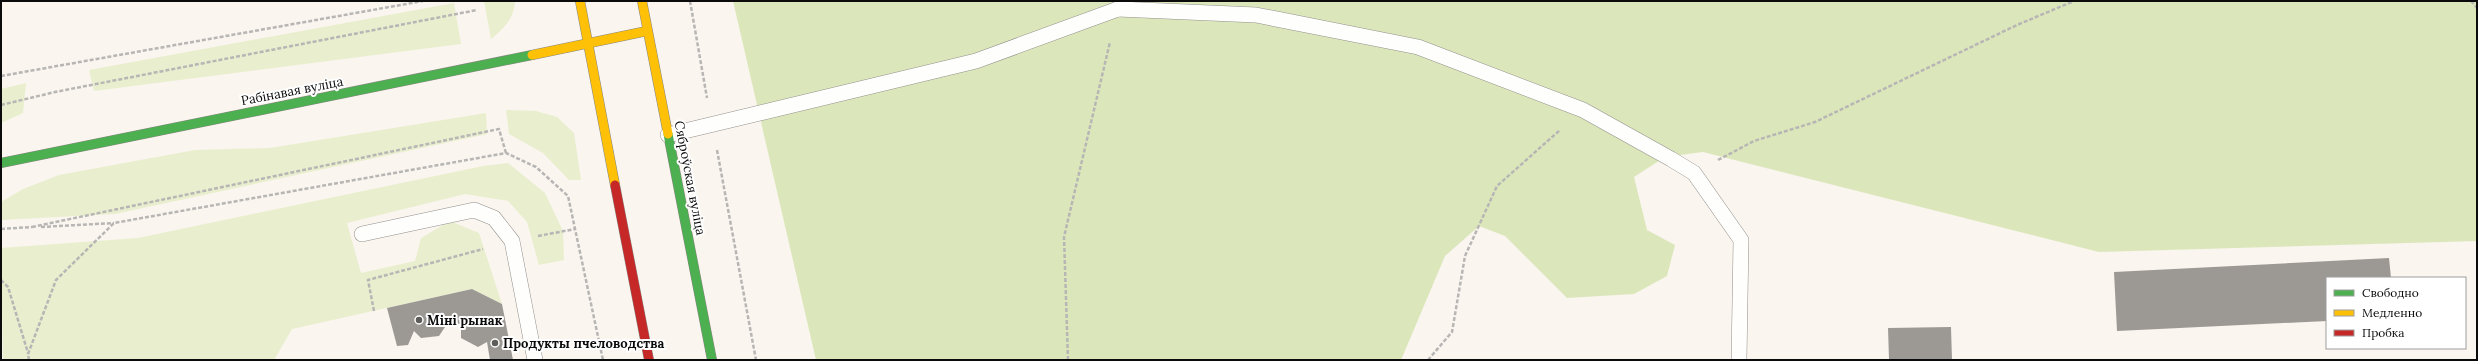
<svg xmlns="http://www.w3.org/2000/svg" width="2478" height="361" viewBox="0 0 2478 361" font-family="Lora,serif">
	<rect width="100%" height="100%" fill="#faf5ee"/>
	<g fill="#e9efce">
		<path d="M484,1h31c-1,18 -11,27 -24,38z"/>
		<path d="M454,3l7,41 -367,47 -5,-21z"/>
		<path d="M26,83l-3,30 -22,10v-34z"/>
		<path d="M506,110l30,1 21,6 17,16 7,47h-12l-26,-27 -34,-19z"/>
		<path d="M486,113l1,21 -372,80 -114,6v-18l22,-13 36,-14 136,-25 75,-2z"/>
		<path d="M508,163l37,30 18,38 1,29 -25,5 -12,-43 -19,-21 -43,-7 -118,29 14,50 54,-12 6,-23 29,-17 29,12 23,71 -30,-15 -180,40 -18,31h-271l-2,-112 137,-10 345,-72z"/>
	</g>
	<path fill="#dbe7bb" d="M733,1h1744v240l-378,11 -396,-100 -38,5 -31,20 13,53 28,15 -8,31 -33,18 -67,4 -62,-62 -26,-10 -34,30 -44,104h-585z"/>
	<g fill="#9c9894">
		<path d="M2389,258l2,20h-64v43l-210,10 -3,-59z"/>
		<path d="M472,289l30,15 11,56h-23l-3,-18 -9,5 -17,-9v-14h-14l-8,12 -18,2 -7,-7 -6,14 -11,1 -10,-38z"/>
		<path d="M1951,327l1,33h-63l-1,-32z"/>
	</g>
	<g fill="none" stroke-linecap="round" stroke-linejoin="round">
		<defs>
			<g id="lane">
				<path d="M1118,9l138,6 162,32 165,63 88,49 23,14 47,67 -2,120"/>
				<path d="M668,135l308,-74 142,-52 7,-6"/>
				<path d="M362,234l112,-24 20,8 18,23 23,119"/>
			</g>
			<g id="fast">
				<path d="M668,134l44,226"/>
				<path d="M1,163l531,-108"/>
			</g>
			<g id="slow">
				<path d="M580,1l35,184"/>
				<path d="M642,1l26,133"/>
				<path d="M532,55l115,-24"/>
			</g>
			<path id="jam" d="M615,185l34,175"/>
		</defs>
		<use href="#lane" stroke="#93908d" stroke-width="16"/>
		<use href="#fast" stroke="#898784" stroke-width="10"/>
		<use href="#slow" stroke="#898784" stroke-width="10"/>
		<use href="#jam" stroke="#898784" stroke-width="10"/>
		<g stroke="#b7b6b5" stroke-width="2.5" stroke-dasharray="4 2" stroke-linecap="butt">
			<path d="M690,1l17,97"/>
			<path d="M2471,1l6,7"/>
			<path d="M1,76l422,-75"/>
			<path d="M1,105l54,-13 422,-82"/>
			<path d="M717,150l39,210"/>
			<path d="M1718,160l36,-19 61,-19 202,-97 57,-24"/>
			<path d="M32,227l467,-98 7,24"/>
			<path d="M41,227l73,-4"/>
			<path d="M1,229l31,-2"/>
			<path d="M538,236l37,-7"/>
			<path d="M1,280l7,7 20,66"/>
			<path d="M374,311l-6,-31 115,-31"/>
			<path d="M29,360l-1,-6 28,-74 58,-57 392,-70 30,14 32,29 35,164"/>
			<path d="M1068,360l-4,-123 46,-195"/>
			<path d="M1428,360l24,-28 13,-76 32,-70 63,-56"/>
		</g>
		<use href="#lane" stroke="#fefefc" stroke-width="15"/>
		<use href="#fast" stroke="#4caf50" stroke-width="9"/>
		<use href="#slow" stroke="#ffc107" stroke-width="9"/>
		<use href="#jam" stroke="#c62828" stroke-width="9"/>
	</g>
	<g fill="#5f5d5a" stroke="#fff" stroke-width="1.5">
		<circle cx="419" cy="320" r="4"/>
		<circle cx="495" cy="343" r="4"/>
	</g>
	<g text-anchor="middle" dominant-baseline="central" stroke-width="4" stroke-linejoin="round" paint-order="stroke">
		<g font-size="13" fill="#0b0b0b" stroke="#fff">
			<text transform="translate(292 91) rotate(-11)">Рабінавая вуліца</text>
			<text transform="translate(690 178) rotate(79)">Сяброўская вуліца</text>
		</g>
		<g font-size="13" font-weight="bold" fill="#0b0b0b" stroke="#fff" text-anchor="start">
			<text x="427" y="320">Міні рынак</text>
			<text x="503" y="343">Продукты пчеловодства</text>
		</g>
	</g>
	<rect width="2478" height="361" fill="none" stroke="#0b0b0b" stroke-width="4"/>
	<rect x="2326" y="277" width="140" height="72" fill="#ffffff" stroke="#9d9d9d"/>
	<rect x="2334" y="290" width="20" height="6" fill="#4caf50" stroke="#9d9d9d"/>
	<text x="2362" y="297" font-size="12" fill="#0b0b0b">Свободно</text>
	<rect x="2334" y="310" width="20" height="6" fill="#ffc107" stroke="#9d9d9d"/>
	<text x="2362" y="317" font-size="12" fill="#0b0b0b">Медленно</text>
	<rect x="2334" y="330" width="20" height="6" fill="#c62828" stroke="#9d9d9d"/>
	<text x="2362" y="337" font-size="12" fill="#0b0b0b">Пробка</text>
</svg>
